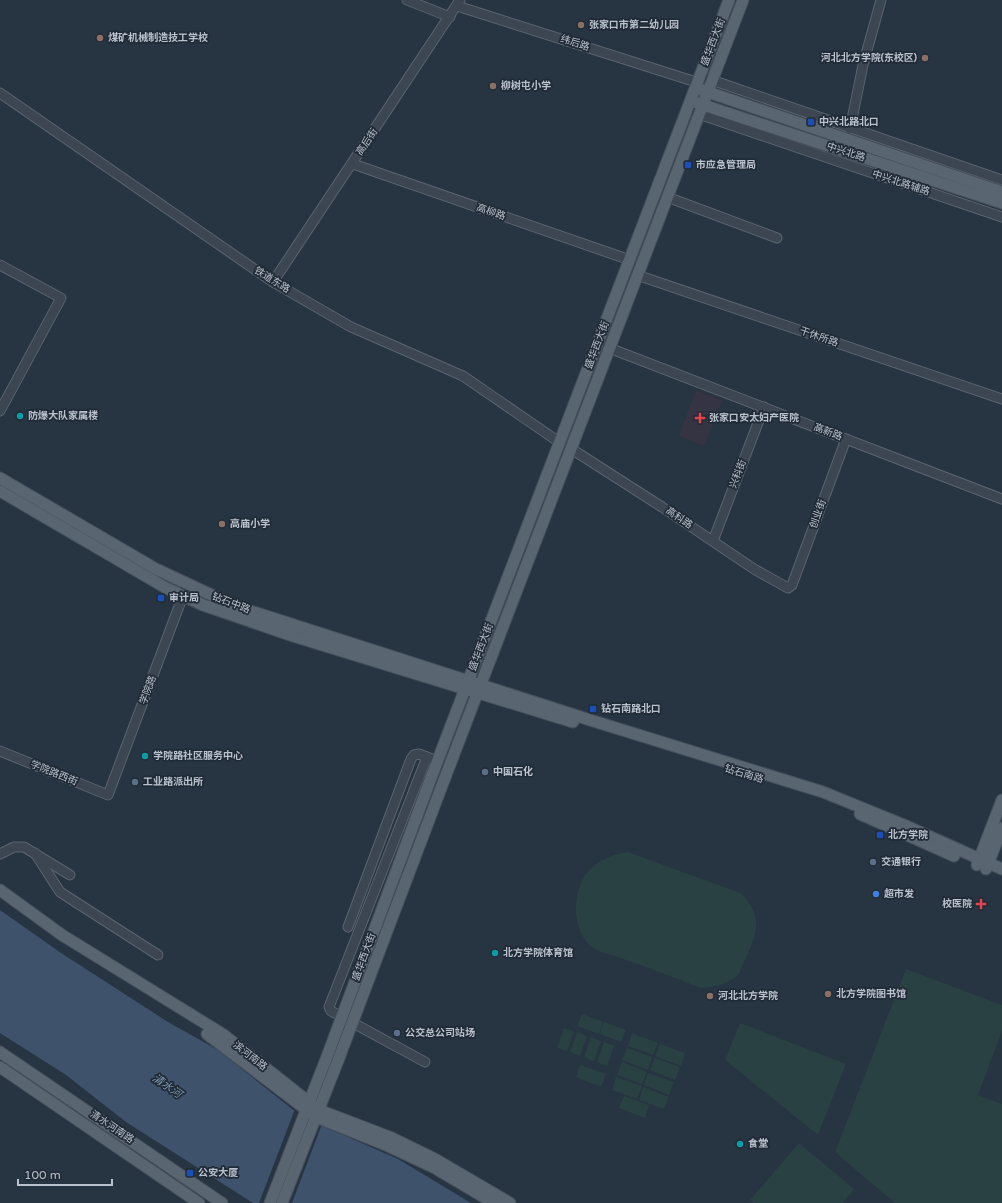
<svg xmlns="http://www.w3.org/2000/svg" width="1002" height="1203" viewBox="0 0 1002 1203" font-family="'Varela Round','Noto Sans SC',sans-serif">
	<rect width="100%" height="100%" fill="#273442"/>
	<path fill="#353443" d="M696,390l26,10 -18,46 -25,-10z"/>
	<g fill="#2a4143">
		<path d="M628,852l112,41c30,29 12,48 -1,81 -10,10 -24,13 -38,14 -28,-11 -55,-21 -83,-31 -8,-3 -20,-5 -26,-10 -18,-14 -19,-43 -12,-62 8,-20 27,-30 48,-33z"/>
		<path d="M906,969l96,36v26l-24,64 24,9v99h-107l-60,-51z"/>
		<path d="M582,1014l21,8 -4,12 -22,-8z"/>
		<path d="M604,1022l22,8 -5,12 -21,-8z"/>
		<path d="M740,1023l106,41 -28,71 -93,-75z"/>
		<path d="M564,1028l10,3 -7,20 -10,-3z"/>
		<path d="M577,1032l10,4 -7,20 -10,-4z"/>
		<path d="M632,1033l26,10 -5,12 -25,-9z"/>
		<path d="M591,1037l10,4 -7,20 -10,-4z"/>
		<path d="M604,1042l10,4 -7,20 -10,-4z"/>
		<path d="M660,1044l25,9 -4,13 -26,-10z"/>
		<path d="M627,1048l25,9 -4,13 -26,-10z"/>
		<path d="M655,1058l25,9 -5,13 -25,-10z"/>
		<path d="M622,1062l25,10 -5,12 -25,-9z"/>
		<path d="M580,1065l26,9 -5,13 -25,-10z"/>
		<path d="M648,1073l26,9 -5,13 -25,-10z"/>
		<path d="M616,1077l26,9 -5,13 -25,-9z"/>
		<path d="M643,1087l26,10 -5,12 -25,-9z"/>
		<path d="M624,1096l25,9 -4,13 -26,-10z"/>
		<path d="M799,1143l55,46 -11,14h-89l-4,-3z"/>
	</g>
	<path fill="#3e526b" d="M0,910l61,43 107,69 50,28 74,59 33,18 73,32 73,44h-218l-127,-81 -60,-47 -66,-42z"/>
	<path fill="#273442" d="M295,1109l27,15 -30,79h-33z"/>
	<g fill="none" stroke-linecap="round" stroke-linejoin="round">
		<defs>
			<g id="minor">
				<path d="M407,0l43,17"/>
				<path d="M457,6l236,75"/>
				<path d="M700,76l302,104"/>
				<path d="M0,93l273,189 78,45 112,49 96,66"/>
				<path d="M687,110l315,107"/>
				<path d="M850,129l13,-64 18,-65"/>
				<path d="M353,164l277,96"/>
				<path d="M667,197l110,41"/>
				<path d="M0,265l61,33 -61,113"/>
				<path d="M637,275l365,124"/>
				<path d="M273,282l187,-282"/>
				<path d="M609,348l393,151"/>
				<path d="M570,448l92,59 92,62 34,19 4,-3 54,-146"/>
				<path d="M713,541l51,-134"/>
				<path d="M0,751l108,44 79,-210"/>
				<path d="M35,853l25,39 98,63"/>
				<path d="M0,854l14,-7h10l46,28"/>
				<path d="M348,927l63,-168 3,-4 5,-1 13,5"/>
				<path d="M425,1062l-94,-51 -2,-4 98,-250"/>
			</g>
			<g id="major">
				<path d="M702,90l300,102"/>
				<path d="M697,103l305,100"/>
				<path d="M0,478l156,91 79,37 355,114 233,72 81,33 98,44"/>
				<path d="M0,491l166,97 37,17 90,31 280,86"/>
				<path d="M434,770l295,-770"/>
				<path d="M446,775l297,-775"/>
				<path d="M860,814l94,42"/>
				<path d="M977,865l25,-65"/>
				<path d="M986,869l16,-41"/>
				<path d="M0,890l62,45 162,100 95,75 73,28 43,21 75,44"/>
				<path d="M207,1034l109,83 72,29 45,21 61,36"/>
				<path d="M0,1052l222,151"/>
				<path d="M0,1067l199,136"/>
				<path d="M270,1203l58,-149"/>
				<path d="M282,1203l57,-145"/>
			</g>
		</defs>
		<use href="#minor" stroke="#5a646f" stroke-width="11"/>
		<use href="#major" stroke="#454f5b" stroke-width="13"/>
		<use href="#minor" stroke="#3c4652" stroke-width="9"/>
		<use href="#major" stroke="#5a6572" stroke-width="11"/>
		<defs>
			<g id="major-bridge">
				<path d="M328,1054l106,-284"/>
				<path d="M339,1058l107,-283"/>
			</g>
		</defs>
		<use href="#major-bridge" stroke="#454f5b" stroke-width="13" stroke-linecap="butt"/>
		<use href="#major-bridge" stroke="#5a6572" stroke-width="11"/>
	</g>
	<g fill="#8d6e63" stroke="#202b37" stroke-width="1.5">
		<circle cx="581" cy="25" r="4"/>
		<circle cx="100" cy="38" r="4"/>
		<circle cx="925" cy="58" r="4"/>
		<circle cx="493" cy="86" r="4"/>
		<circle cx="222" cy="524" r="4"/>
		<circle cx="828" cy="994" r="4"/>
		<circle cx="710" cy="996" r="4"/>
	</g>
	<g fill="#1a4fb4" stroke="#202b37" stroke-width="1.5">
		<rect x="807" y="118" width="8" height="8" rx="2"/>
		<rect x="684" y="161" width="8" height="8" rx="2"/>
		<rect x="157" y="594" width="8" height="8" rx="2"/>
		<rect x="589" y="705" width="8" height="8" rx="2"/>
		<rect x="876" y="831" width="8" height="8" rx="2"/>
		<rect x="186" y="1169" width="8" height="8" rx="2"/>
	</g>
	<g fill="#0f9aa8" stroke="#202b37" stroke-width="1.5">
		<circle cx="20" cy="416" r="4"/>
		<circle cx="145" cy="756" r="4"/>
		<circle cx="495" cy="953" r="4"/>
		<circle cx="740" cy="1144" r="4"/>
	</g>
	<g fill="#e0444e" stroke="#202b37" stroke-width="1.5">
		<path d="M698 412h4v4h4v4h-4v4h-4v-4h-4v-4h4z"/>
		<path d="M979 898h4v4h4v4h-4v4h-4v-4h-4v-4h4z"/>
	</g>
	<g fill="#5c6f8a" stroke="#202b37" stroke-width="1.5">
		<circle cx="485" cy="772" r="4"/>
		<circle cx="135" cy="782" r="4"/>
		<circle cx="873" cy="862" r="4"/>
		<circle cx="397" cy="1033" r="4"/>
	</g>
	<circle fill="#3f7fe0" stroke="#202b37" stroke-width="1.5" cx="876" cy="894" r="4"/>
	<g text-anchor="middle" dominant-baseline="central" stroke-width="3.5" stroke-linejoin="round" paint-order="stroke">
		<g font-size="10" font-weight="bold" fill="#b9c1cc" stroke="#202b37" text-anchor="start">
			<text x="589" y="25">张家口市第二幼儿园</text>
			<text x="108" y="38">煤矿机械制造技工学校</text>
			<text x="917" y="58" text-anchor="end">河北北方学院(东校区)</text>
			<text x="501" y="86">柳树屯小学</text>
			<text x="819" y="122">中兴北路北口</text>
			<text x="696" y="165">市应急管理局</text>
			<text x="28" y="416">防爆大队家属楼</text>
			<text x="709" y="418">张家口安太妇产医院</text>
			<text x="230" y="524">高庙小学</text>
			<text x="169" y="598">审计局</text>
			<text x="601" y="709">钻石南路北口</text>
			<text x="153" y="756">学院路社区服务中心</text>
			<text x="493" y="772">中国石化</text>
			<text x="143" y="782">工业路派出所</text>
			<text x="888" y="835">北方学院</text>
			<text x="881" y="862">交通银行</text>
			<text x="884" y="894">超市发</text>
			<text x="972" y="904" text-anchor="end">校医院</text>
			<text x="503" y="953">北方学院体育馆</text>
			<text x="836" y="994">北方学院图书馆</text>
			<text x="718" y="996">河北北方学院</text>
			<text x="405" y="1033">公交总公司站场</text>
			<text x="748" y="1144">食堂</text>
			<text x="198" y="1173">公安大厦</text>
		</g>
		<g font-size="10" fill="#b9c1cc" stroke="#202b37">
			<text transform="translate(713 42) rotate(-69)">盛华西大街</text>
			<text transform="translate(575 43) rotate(18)">纬后路</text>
			<text transform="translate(367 142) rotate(-56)">高后街</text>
			<text transform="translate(846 152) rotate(18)">中兴北路</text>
			<text transform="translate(901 183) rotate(18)">中兴北路辅路</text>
			<text transform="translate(491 212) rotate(19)">高柳路</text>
			<text transform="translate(272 280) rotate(32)">铁道东路</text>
			<text transform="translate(819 337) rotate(19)">干休所路</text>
			<text transform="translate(597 345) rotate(-69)">盛华西大街</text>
			<text transform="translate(828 432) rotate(21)">高新路</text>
			<text transform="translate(738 474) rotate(-69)">兴科街</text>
			<text transform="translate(818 514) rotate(-70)">创业街</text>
			<text transform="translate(679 518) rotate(34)">高科路</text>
			<text transform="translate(231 603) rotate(21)">钻石中路</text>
			<text transform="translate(481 647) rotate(-69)">盛华西大街</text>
			<text transform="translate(148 690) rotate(-69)">学院路</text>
			<text transform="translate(54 773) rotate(22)">学院路西街</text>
			<text transform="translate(744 774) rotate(17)">钻石南路</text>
			<text transform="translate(364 957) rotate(-70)">盛华西大街</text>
			<text transform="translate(250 1056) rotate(38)">滨河南路</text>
			<text transform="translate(112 1127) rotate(34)">清水河南路</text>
		</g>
		<g font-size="11" font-style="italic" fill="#8198b2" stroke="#202b37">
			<text transform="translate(167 1086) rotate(35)">清水河</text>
		</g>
	</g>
	<path d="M18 1179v6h94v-6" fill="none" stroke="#b9c1cc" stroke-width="2"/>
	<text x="24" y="1179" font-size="12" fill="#b9c1cc" stroke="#202b37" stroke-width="3" paint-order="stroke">100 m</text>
</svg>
